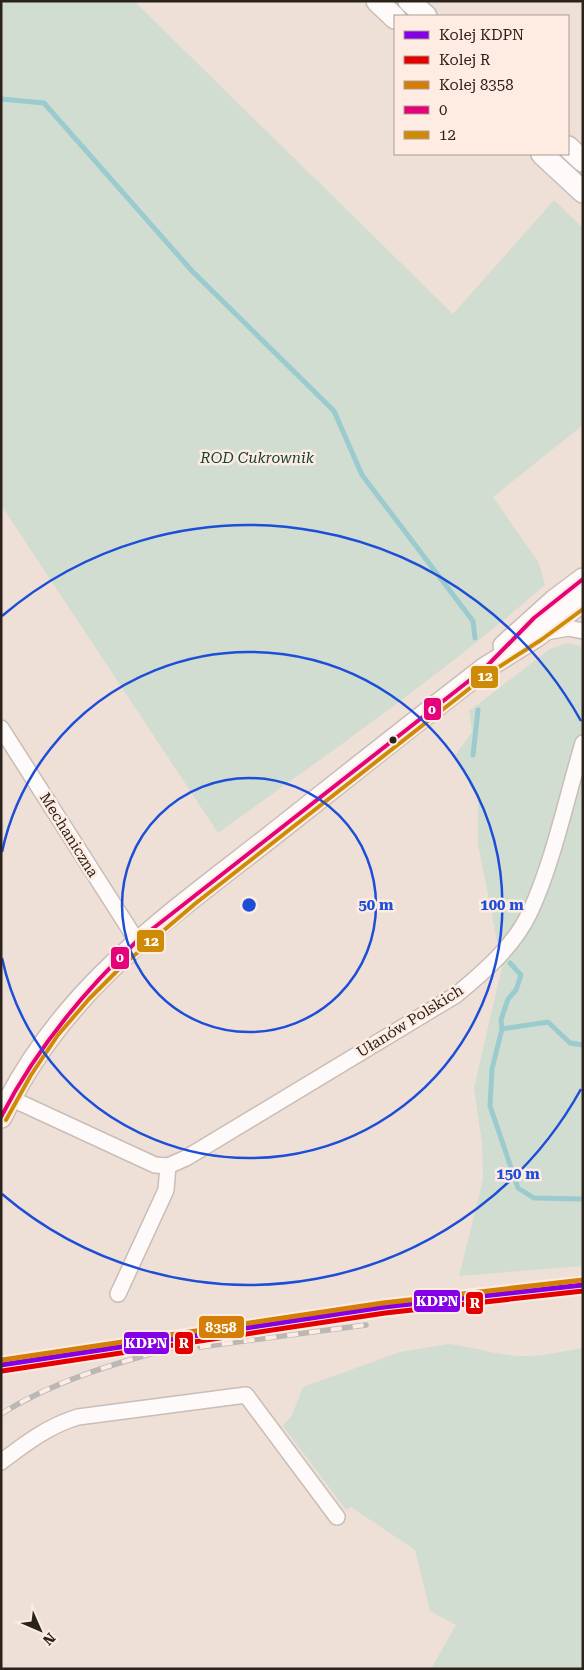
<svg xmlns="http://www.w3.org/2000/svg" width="584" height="1670" viewBox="0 0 584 1670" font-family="'Roboto Serif',serif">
	<rect width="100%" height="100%" fill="#efe0d7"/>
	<g fill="#d1ddd0">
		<path d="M1,1h133l319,313 101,-114 29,28v197l-90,72 46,66 6,22c-103,90 -216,168 -327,248l-217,-328z"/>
		<path d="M568,643l15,4v619l-124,10 24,-97 -1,-36 -8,-55 28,-121 -24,-123v-45l-24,-42 18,-25 -3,-21 81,-62z"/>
		<path d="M449,1344c24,3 47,11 72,12 20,1 42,-5 62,-8v321h-152l25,-44 -26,-14 -15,-61 -64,-43 -5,3 -63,-84 9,-11 11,-28 97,-35z"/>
	</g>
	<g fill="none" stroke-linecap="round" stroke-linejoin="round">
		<g stroke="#9ccbcf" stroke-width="5">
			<path d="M1,99l43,4 148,168 142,140 28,64 111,146 2,17"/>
			<path d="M473,755l5,-45"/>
			<path d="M510,963l11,12 -5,15 -8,9 -7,21 1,9 -10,40 -2,37 28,82 16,10 49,1"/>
			<path d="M502,1029l46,-7 22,21 13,2"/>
		</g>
		<defs>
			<g id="minor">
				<path d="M546,632l22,-4 15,3"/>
				<path d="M1,728l136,213"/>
				<path d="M10,1098l145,67 13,1 18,-8 270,-163c28,-23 59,-50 74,-83 23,-49 37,-116 53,-169"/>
				<path d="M118,1294l48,-104 2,-24"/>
				<path d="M1,1462c25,-19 47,-36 77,-45l168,-22 91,122"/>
			</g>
			<g id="secondary">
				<path d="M377,1l18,17"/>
				<path d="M409,1l17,15"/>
				<path d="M568,147l15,14"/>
				<path d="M542,154l41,38"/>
				<path d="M504,646l51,-46 28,-21"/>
				<path d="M1,1117c60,-127 163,-197 269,-280 71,-56 142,-113 214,-168l54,-34 45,-34"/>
			</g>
		</defs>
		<use href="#minor" stroke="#c9bdb7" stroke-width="18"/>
		<use href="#secondary" stroke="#c9bdb7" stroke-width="24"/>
		<use href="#minor" stroke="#fdfaf9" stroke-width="15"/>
		<use href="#secondary" stroke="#fdfaf9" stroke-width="21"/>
		<defs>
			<g id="rail">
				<path d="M200,1347l166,-22"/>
				<path d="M1,1414c53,-33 112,-50 171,-66 40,-10 79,-20 120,-27"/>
			</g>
		</defs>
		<use href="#rail" stroke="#bab7b5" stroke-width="5.5"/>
		<use href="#rail" stroke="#feece3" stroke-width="4" stroke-dasharray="11" stroke-linecap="butt"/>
		<defs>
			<path id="bus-1" d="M1,1117c35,-68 81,-124 136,-176l347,-272 50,-51 49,-39"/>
			<path id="bus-2" d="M6,1120l25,-45 27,-40 31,-36 34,-34 73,-62 292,-229 53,-34 42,-31"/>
		</defs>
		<use href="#bus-1" stroke="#feece3" stroke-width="8"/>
		<use href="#bus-2" stroke="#feece3" stroke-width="8"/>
		<use href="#bus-1" stroke="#e5017a" stroke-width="4"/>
		<use href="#bus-2" stroke="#ce8c06" stroke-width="4"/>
		<defs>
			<path id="rail-1" d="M1,1365l383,-58 199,-22"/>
			<path id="rail-2" d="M2,1371l383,-58 198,-22"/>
			<path id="rail-3" d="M2,1360l381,-57 200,-23"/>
		</defs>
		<use href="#rail-1" stroke="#feece3" stroke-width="9"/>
		<use href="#rail-2" stroke="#feece3" stroke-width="9"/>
		<use href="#rail-3" stroke="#feece3" stroke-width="9"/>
		<use href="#rail-1" stroke="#8500e5" stroke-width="5"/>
		<use href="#rail-2" stroke="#e50000" stroke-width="5"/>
		<use href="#rail-3" stroke="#d57e06" stroke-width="5"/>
	</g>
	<g fill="none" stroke="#1d4ed8" stroke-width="2.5">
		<circle cx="249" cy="905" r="127"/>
		<path d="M2 852A253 253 0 1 1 2 958"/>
		<path d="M581 1089A380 380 0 0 1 2 1194M2 616A380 380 0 0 1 581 721"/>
	</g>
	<circle fill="#2c221c" stroke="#feece3" stroke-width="2" cx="393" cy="740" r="4.5"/>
	<g text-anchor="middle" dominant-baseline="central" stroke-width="5" stroke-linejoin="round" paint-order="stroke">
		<g font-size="15" font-style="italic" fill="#124330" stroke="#feece3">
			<text x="257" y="458">ROD Cukrownik</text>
		</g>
		<g font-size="15" fill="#2c221c" stroke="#feece3">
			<text transform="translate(69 835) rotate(58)">Mechaniczna</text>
			<text transform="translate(410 1021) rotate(-32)">Ułanów Polskich</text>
		</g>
	</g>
	<circle cx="249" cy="905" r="8" fill="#1d4ed8" stroke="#feece3" stroke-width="2.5"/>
	<g font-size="15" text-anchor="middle" font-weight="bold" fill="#1d4ed8" stroke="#feece3" stroke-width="5" stroke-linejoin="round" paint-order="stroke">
		<text x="376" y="910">50 m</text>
		<text x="502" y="910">100 m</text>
		<text x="518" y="1179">150 m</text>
	</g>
	<g stroke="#feece3" stroke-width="2">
		<rect x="470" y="665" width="29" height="24" rx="5" fill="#ce8c06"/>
		<rect x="423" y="697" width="19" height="24" rx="5" fill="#e5017a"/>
		<rect x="136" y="929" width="29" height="24" rx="5" fill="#ce8c06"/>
		<rect x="110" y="946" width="20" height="24" rx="5" fill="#e5017a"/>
		<rect x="413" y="1289" width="48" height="24" rx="5" fill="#8500e5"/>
		<rect x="465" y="1291" width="19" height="24" rx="5" fill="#e50000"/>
		<rect x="198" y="1315" width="47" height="24" rx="5" fill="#d57e06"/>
		<rect x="123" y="1331" width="47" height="24" rx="5" fill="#8500e5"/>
		<rect x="174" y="1331" width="20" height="24" rx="5" fill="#e50000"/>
	</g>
	<g font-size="14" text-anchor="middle" font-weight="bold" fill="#fff">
		<text x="485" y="681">12</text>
		<text x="432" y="714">0</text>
		<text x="151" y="946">12</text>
		<text x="120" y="962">0</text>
		<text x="437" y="1306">KDPN</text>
		<text x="475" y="1308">R</text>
		<text x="221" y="1332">8358</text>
		<text x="146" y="1348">KDPN</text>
		<text x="184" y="1348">R</text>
	</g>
	<rect width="584" height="1670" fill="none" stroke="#2c221c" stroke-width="5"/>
	<rect x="394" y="15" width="175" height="140" fill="#feece3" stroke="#aa9b93"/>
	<rect x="404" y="31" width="25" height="8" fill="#8500e5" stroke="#aa9b93"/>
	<text x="439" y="40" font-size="15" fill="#2c221c">Kolej KDPN</text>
	<rect x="404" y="56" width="25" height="8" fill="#e50000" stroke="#aa9b93"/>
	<text x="439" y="65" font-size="15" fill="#2c221c">Kolej R</text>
	<rect x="404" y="81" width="25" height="8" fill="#d57e06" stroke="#aa9b93"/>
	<text x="439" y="90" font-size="15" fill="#2c221c">Kolej 8358</text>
	<rect x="404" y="106" width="25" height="8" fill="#e5017a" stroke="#aa9b93"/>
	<text x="439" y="115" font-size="15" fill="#2c221c">0</text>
	<rect x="404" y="131" width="25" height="8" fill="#ce8c06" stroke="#aa9b93"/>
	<text x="439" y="140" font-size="15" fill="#2c221c">12</text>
	<g transform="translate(40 1630) rotate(135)" stroke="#feece3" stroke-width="4" paint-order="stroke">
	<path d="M0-4L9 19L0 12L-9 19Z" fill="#2c221c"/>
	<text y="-8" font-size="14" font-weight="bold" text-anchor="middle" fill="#2c221c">N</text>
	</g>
</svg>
